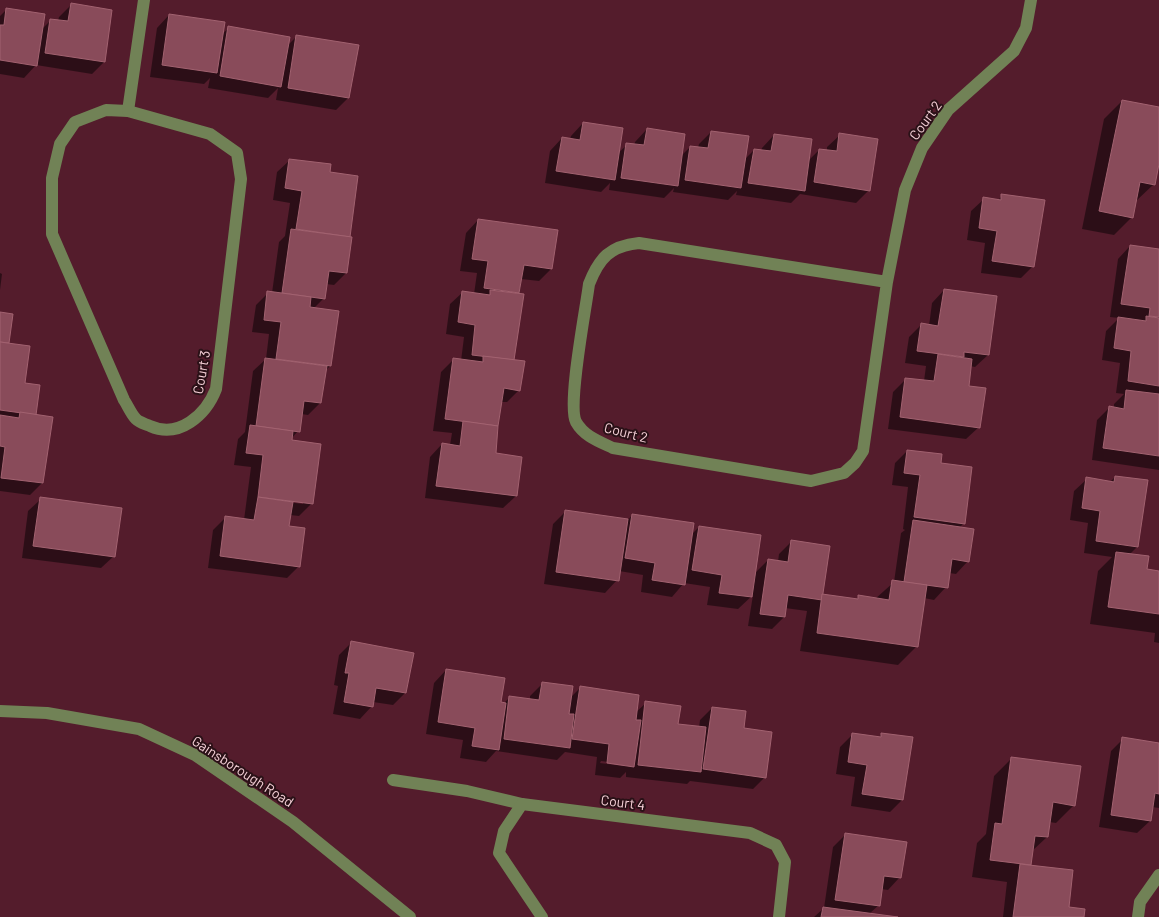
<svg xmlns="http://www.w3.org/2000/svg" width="1159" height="917" viewBox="0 0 1159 917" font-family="Barlow,sans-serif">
	<rect width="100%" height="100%" fill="#541c2c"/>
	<g fill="#0007" fill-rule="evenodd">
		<path d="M71,5l40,6 -7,51 -12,12 -56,-9 -12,13 -24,-4v-58l7,-7 34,21 10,-10 7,1 1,-4z"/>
		<path d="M169,15l53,19 7,-6 58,18 10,-10 51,62 -12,12 -60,-10 2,-12 -10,10 -60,-10 2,-10 -6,6 -54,-7 7,-49z"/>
		<path d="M1122,101l37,8v48l-5,27 -19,18 -3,15 -18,18 -32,-6 22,-110z"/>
		<path d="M583,123l34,31 10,-9 7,1 1,-4 12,-13 33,28 10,-10 8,1 1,-4 12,-12 33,28 10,-10 7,1 1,-3 12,-13 34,26 11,-11 8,1v-4l13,-12 29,55 -13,13 -56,-9 -9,9 -55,-8 1,-4 -9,9 -55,-8 1,-4 -10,10 -55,-8 1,-7 -9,9 -56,-9 5,-32 12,-13 8,2 1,-4z"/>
		<path d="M290,160l39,13 28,4 -11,96 -12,12 -8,-1 -2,14 -10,10 16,58 -5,5 -5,32 -12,12 -7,-1 -3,17 -7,8 20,65 -12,12 -9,-1 -2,12 11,39 -12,12 -79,-10 5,-38 12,-12 19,2 7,-53 -17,-2 4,-26 7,-7 8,-61 13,-12 3,-25 -17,-2 4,-27 12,-12h4l7,-51 6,-6 5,-33 -17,-3 4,-28zM287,499l16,3v2l-16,-2z"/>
		<path d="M1002,196l31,70 -12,12 -40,-5 4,-30 -18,-3 4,-29 13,-12 13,2z"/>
		<path d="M478,220l73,49 -12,12 -18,-2 -8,82 6,29 -12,12h-6l-6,52 21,42 -13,12 -78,-10 5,-41 12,-13 8,1 2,-12 -19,-2 8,-59 12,-12 8,1 3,-24 -18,-3 4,-30 13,-12 11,2 3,-21 -17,-2 6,-38z"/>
		<path d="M1130,246l29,4v220l-67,-10 5,-40 12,-12h5v-4l10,-10 -8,-1 4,-30 -18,-3 4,-29 13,-13 -9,-1 8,-58z"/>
		<path d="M0,273l2,1 -2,16z"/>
		<path d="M944,290l44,65 -13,12 -5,-1 -2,21 11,40 -13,12 -78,-10 5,-37 13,-13 18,2 2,-15 -21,-3 4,-26 12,-12 8,1 3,-23z"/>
		<path d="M0,313l12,2 -5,29 27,72 8,67 -12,12 -30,-4z"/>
		<path d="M907,451l32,13 24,60 -4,4 9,33 -12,13 -7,-1 -3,14 -12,13 -10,-2 -8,49 -18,18 -98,-14 7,-40 -22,-3 -1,9 -12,12 -24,-3 5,-31 -15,14 -31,-4 3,-18 -26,-4 -12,14 -31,-5 2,-17 -24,-4 -2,9 -12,13 -61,-9 9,-60 13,-13 62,9 4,-5 59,20 8,-8 55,47 14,-14 10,2 1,-8 12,-12 30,56 34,2 4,-3 16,2 19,-17 7,-49 4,-3 -2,-1 5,-42 -16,-2 3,-22z"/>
		<path d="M1115,477l22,70 -8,8 17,15 13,2v71l-5,-1 1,-9 -65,-9 8,-53 14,-14 -28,-4 4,-30 -18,-3 4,-29 13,-12 23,3z"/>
		<path d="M41,499l73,57 -13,12 -79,-10 6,-47z"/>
		<path d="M351,643l61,11 -7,39 -12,12 -20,-3 -1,4 -12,13 -27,-5 5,-28 -4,-1 5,-30z"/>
		<path d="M446,670l57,34 7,-7 20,3v-4l13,-13 27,15 11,-11 54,26 11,-10 30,22 23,3 1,-8 12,-12 30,21 23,48 -12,12 -63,-8 -3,3 -61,-7v-5l-6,6 -25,-3 2,-18 -32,-5 -8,8 -61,-9 -10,11 -26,-4 3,-18 -37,-6 8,-51zM601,761l23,3v2l-24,-3z"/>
		<path d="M853,734l25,4 4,-4 20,66 -12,12 -39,-6 4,-29 -19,-3 4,-27z"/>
		<path d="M1123,739l36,5v64l-7,-1 -2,14 -13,12 -38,-6 12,-76z"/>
		<path d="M1012,758l62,47 -18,18 -7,-1 -2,15 -16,15 -3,14 39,42 16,9h-80l4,-35 -35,-5 5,-34 9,-9 8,-58z"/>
		<path d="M846,834l54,43 -12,13 -7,-1 -2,16 -10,9 21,3h-76l10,-9 9,-61z"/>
	</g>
	<g fill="#894b5a" stroke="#a26270">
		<path d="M71,3l41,7 -7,52 -60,-9 5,-34 18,2z"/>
		<path d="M6,8l39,6 -8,52 -37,-6v-35h4z"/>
		<path d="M169,14l56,8 -8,51 -55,-8z"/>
		<path d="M228,26l62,11 -9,50 -61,-11z"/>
		<path d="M296,35l63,10 -10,53 -61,-10z"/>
		<path d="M1122,100l37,7v57l-4,21 -15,-3 -7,36 -34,-7z"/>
		<path d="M583,122l40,6 -8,52 -59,-9 6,-34 18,3z"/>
		<path d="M647,128l38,6 -7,52 -57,-8 5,-35 18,2z"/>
		<path d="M711,131l38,5 -8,52 -56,-8 5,-34 18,2z"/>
		<path d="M839,133l39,6 -8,52 -56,-9 5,-33 18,2z"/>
		<path d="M774,134l38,5 -7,52 -57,-8 6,-34 17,2z"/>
		<path d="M289,159l42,5 -1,8 28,4 -8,61 -54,-8 6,-38 -17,-3z"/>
		<path d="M1001,194l44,6 -11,67 -42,-6 5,-30 -18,-3 4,-31 18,3z"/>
		<path d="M478,219l80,11 -6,39 -28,-4 -5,28 -35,-5 4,-27 -16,-2z"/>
		<path d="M291,229l61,8 -5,36 -18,-2 -4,28 -43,-6z"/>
		<path d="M1130,245l29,4v68l-10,-1 1,-8 -29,-4z"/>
		<path d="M944,289l53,7 -8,59 -25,-3v5l-47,-6 4,-28 17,3z"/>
		<path d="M490,290l34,4 -10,66 -42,-5 3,-30 -17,-3 4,-31 28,4z"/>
		<path d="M267,291l44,6 -1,10 29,4 -8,55 -55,-7 5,-37 -17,-2z"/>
		<path d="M0,312l13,2 -4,29 -9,-1z"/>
		<path d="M1146,316l13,2v68l-31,-5 3,-30 -17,-3 4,-31 28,4z"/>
		<path d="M0,342l30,4 -5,37 15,2 -4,30 -36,-5z"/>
		<path d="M938,354l34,5 -3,27 17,2 -6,40 -80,-11 5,-39 29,3z"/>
		<path d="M483,356l42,5 -5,30 -16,-3 -6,38 -53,-7 8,-61 30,4z"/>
		<path d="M265,358l62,8 -6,37 -17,-2 -4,31 -44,-6z"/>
		<path d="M1126,390l33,4v62l-56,-8 6,-42 15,3z"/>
		<path d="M20,412l33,5 -10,66 -42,-5 4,-31 -5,-1v-31l19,3z"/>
		<path d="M463,421l35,5 -2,27 26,4 -5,39 -81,-10 6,-43 18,3z"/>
		<path d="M250,425l43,6 -1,9 29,4 -8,60 -55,-7 5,-42 -17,-2z"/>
		<path d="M907,450l35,4 -1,9 31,4 -7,57 -51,-7 6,-42 -16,-2z"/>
		<path d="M1115,476l33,4 -10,67 -42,-6 4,-30 -18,-3 4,-31 28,5z"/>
		<path d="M40,497l82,11 -7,49 -82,-11z"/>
		<path d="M258,497l35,5 -4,24 16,2 -5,39 -80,-11 5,-40 29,4z"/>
		<path d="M565,510l63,9 -9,62 -63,-9z"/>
		<path d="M632,514l62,9 -9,62 -33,-5 3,-17 -30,-5z"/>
		<path d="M913,520l61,9 -5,33 -17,-3 -4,29 -44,-6z"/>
		<path d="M699,526l62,9 -9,62 -33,-4 3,-18 -30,-5z"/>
		<path d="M791,540l39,6 -8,54 -34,-5 -3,22 -25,-3 8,-55 20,3z"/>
		<path d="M1116,552l33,4 -2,13 12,2v43l-51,-7z"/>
		<path d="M892,580l35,5 -9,62 -101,-14 5,-39 36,5v-4l31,5z"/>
		<path d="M351,641l63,12 -8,40 -30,-5 -3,19 -29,-5 5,-29h-4z"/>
		<path d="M446,669l59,9 -4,24 5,1 -7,47 -27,-4 3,-18 -37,-6z"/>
		<path d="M542,682l31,4 -4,28h5l-4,34 -66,-9 5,-43 30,4z"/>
		<path d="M580,686l59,9 -3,25h5l-7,47 -27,-4 2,-19 -37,-5z"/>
		<path d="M645,701l36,5 -3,18 28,3 -5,45 -63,-7z"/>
		<path d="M712,707l34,4 -2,17 28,4 -6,46 -63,-9z"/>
		<path d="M852,733l29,4v-4l32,4 -10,63 -41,-6 5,-29 -19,-3z"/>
		<path d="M1122,737l37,6v51l-4,-1 -4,28 -40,-6z"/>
		<path d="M1011,757l70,9 -6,40 -22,-4 -5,35 -13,-1 -4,29 -41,-5 5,-37 7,1z"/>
		<path d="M845,833l62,9 -6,36 -17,-2 -4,30 -45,-6z"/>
		<path d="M1020,864l53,6 -4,37 16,2 -1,8h-71z"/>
		<path d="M823,907l75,10h-77z"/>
	</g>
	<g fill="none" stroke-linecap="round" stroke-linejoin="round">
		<g stroke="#718256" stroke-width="12">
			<path d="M106,110l22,1 82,23 27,19 4,26 -25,210c-10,26 -37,50 -66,37 -4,-2 -10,-3 -14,-7 -5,-5 -8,-13 -12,-19l-72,-166v-56l8,-34 15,-22z"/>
			<path d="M128,111l16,-111"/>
			<path d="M887,282l-248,-39c-29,3 -40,15 -50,41 -3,24 -22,121 -13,138 8,14 22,19 37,26l198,33 33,-8 11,-10 8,-12 24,-169 18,-92 17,-42 26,-38 66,-59 12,-23 5,-28"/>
			<path d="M0,711l47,2 92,16 56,26 98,67 117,95"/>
			<path d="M393,780l74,11 55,13"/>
			<path d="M542,917l-43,-64 5,-22 18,-27 228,29 26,12 9,17 -6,55"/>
			<path d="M1138,917l2,-15 19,-27"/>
		</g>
	</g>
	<g text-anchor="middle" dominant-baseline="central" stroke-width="4" stroke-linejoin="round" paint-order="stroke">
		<g font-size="14" fill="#f6d1d8" stroke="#2a1117">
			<text transform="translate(925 120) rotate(-54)">Court 2</text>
			<text transform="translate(201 372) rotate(-80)">Court 3</text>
			<text transform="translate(626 432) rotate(14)">Court 2</text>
			<text transform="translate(243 771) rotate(33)">Gainsborough Road</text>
			<text transform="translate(623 802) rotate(7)">Court 4</text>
		</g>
	</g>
</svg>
